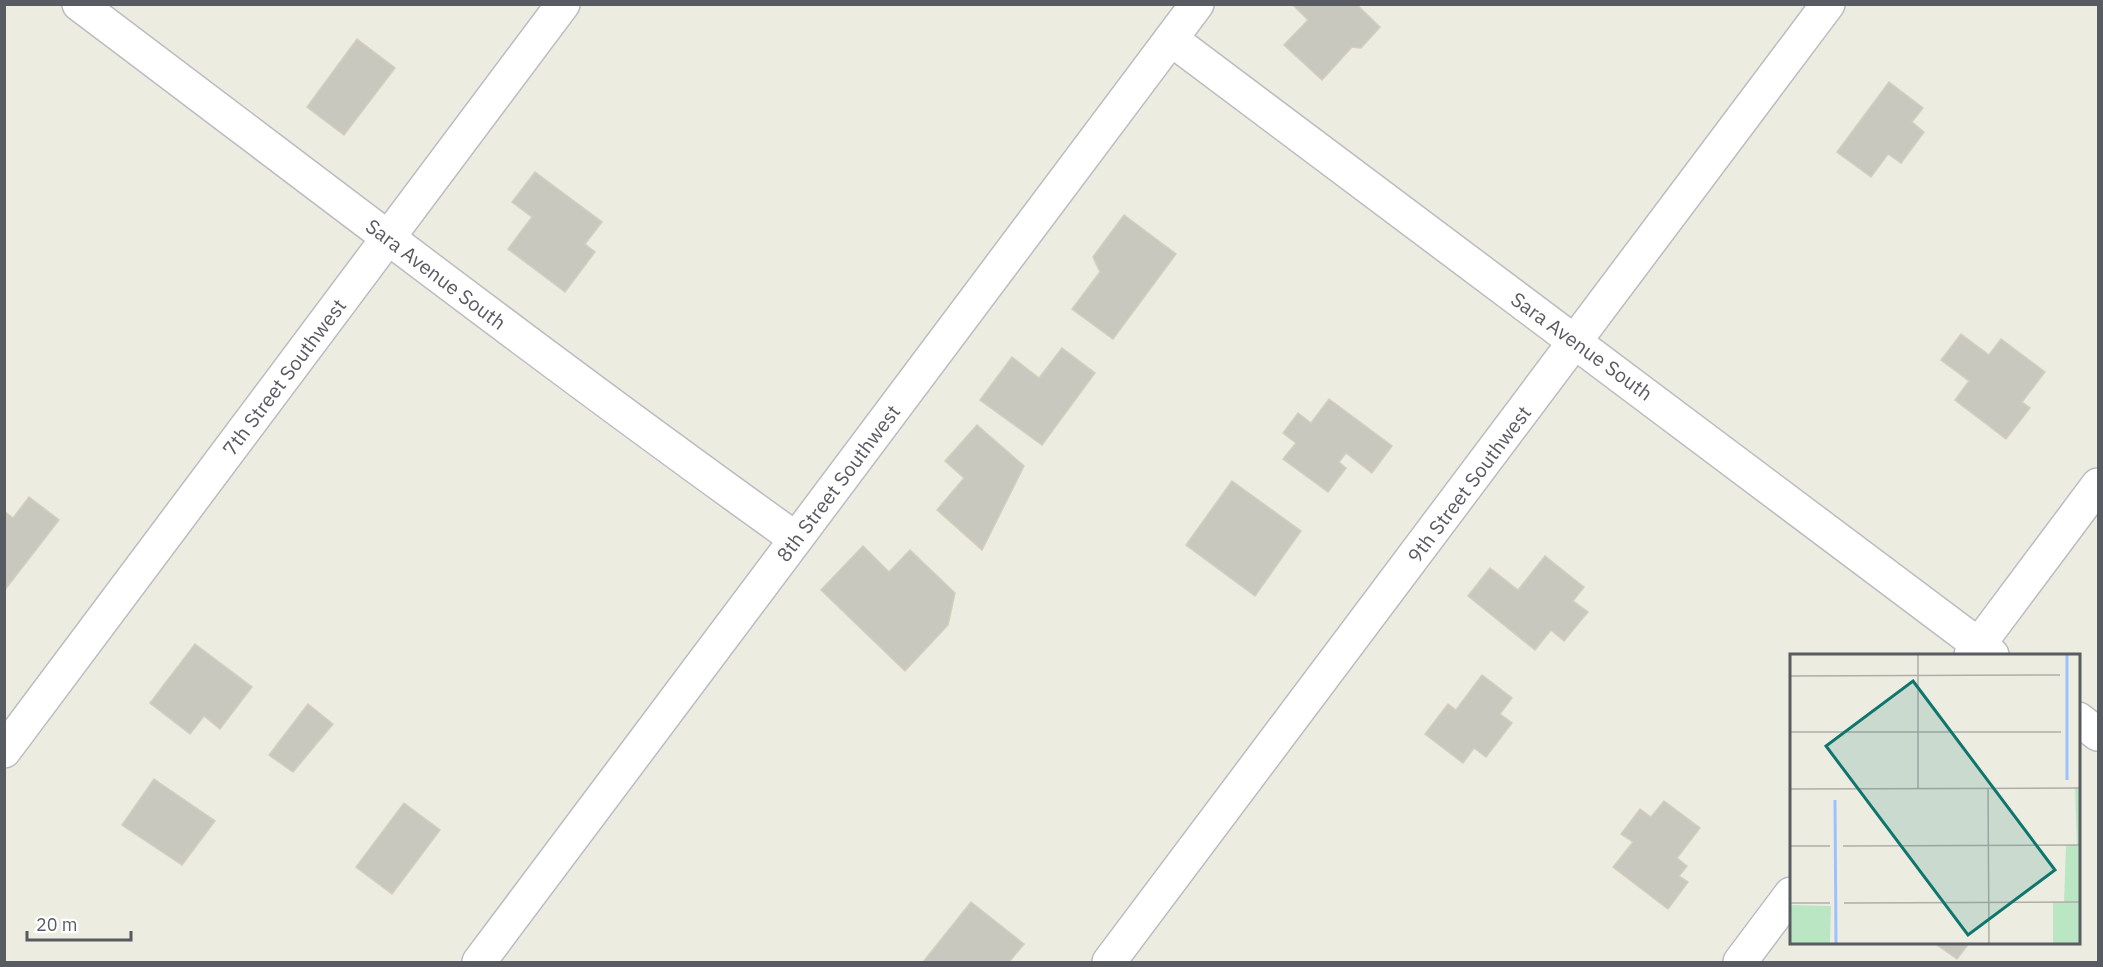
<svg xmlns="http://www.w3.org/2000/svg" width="2103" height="967" viewBox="0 0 2103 967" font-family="'IBM Plex Sans',sans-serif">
	<rect width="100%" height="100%" fill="#edece0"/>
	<g fill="#c9c8bf" stroke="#d1cfbe" stroke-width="1.5">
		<path d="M1292,4h64l24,23 -19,21 -9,-1 -30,33 -38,-35 24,-25z"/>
		<path d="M357,39l38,29 -51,67 -37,-28z"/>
		<path d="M1889,82l34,26 -11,14 12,10 -23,31 -13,-9 -17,23 -34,-25z"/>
		<path d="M535,172l67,50 -17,22 10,8 -30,40 -57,-43 24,-32 -20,-15z"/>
		<path d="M1124,215l52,39 -63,85 -41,-30 28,-37 -7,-15z"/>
		<path d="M1961,334l28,21 12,-16 44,33 -23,30 8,6 -24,31 -51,-39 14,-19 -28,-21z"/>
		<path d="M1062,348l33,25 -53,72 -62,-45 32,-43 27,21z"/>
		<path d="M1329,399l63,47 -20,27 -26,-20 -7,9 7,6 -18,24 -45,-33 13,-16 -13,-10 15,-20 13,10z"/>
		<path d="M977,425l47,41 -42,84 -45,-40 27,-32 -19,-17z"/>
		<path d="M1232,481l69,50 -46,65 -69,-51z"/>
		<path d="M29,497l30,23 -55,71v-80l9,7z"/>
		<path d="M863,546l26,26 21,-22 45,43 -7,32 -43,46 -84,-81z"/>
		<path d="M1545,556l39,31 -11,14 15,11 -24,29 -13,-11 -16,20 -67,-54 22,-28 28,22z"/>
		<path d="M195,644l57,43 -32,42 -16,-13 -14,18 -40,-31z"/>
		<path d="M1482,675l30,23 -12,16 12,9 -26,34 -12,-9 -11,15 -38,-29 23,-30 8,6z"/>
		<path d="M308,704l25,20 -40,48 -24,-17z"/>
		<path d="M154,779l61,42 -33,44 -60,-40z"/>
		<path d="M1664,801l36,27 -23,30 10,8 -8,10 9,6 -20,27 -55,-42 20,-25 -12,-8 19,-25 11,8z"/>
		<path d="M404,803l36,27 -48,64 -36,-27z"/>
		<path d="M971,902l53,42 -15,18h-86z"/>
		<path d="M1933,942h37l-13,17z"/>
	</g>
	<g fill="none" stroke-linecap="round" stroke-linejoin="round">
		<defs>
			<g id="minor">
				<path d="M79,4c239,180 475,362 717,535"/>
				<path d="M1171,39l821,616"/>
				<path d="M1971,655l127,-170"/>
				<path d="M2078,719l20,15"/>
				<path d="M4,751l559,-747"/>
				<path d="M479,962l718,-958"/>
				<path d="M1109,962l719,-958"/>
				<path d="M1740,962l51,-68"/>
			</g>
		</defs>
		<use href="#minor" stroke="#bbbcc2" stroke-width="36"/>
		<use href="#minor" stroke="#fff" stroke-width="33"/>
	</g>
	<g text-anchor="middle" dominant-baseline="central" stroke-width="6" stroke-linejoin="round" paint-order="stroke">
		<g font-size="20" fill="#595b62" stroke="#fff">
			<text transform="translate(436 274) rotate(37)">Sara Avenue South</text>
			<text transform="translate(1582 346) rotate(36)">Sara Avenue South</text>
			<text transform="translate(284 377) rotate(-53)">7th Street Southwest</text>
			<text transform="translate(838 483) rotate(-53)">8th Street Southwest</text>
			<text transform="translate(1469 484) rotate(-53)">9th Street Southwest</text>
		</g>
	</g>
	<g transform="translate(1790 654)">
		<rect width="290" height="290" fill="#edece0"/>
		<path d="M285,133l4,1v155h-26v-41h11l2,-57h11zM0,251l41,1 -1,37h-40z" fill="#bae6c3"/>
		<path fill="none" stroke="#9dc1ff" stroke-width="3" d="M277,126v-125M45,146l1,143"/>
		<path fill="none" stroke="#aeaeaa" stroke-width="1.5" d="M128,1v134M0,22l270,-1M0,78h271M0,135l290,-1M198,135l1,154M0,192h40M53,192l237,-1M0,249h40M54,249l236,-1"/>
		<path fill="#0f766e" fill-opacity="0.15" stroke="#0f766e" stroke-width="3" d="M123,27l142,189 -87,65 -142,-189z"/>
		<rect width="290" height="290" fill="none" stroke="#595b62" stroke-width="3"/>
	</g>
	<rect width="2103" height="967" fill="none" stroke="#595b62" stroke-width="12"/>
	<path d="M27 931v9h104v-9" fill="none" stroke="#595b62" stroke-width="3"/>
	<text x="36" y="931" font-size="18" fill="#595b62" stroke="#ffffff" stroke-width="4.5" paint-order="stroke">20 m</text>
</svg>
